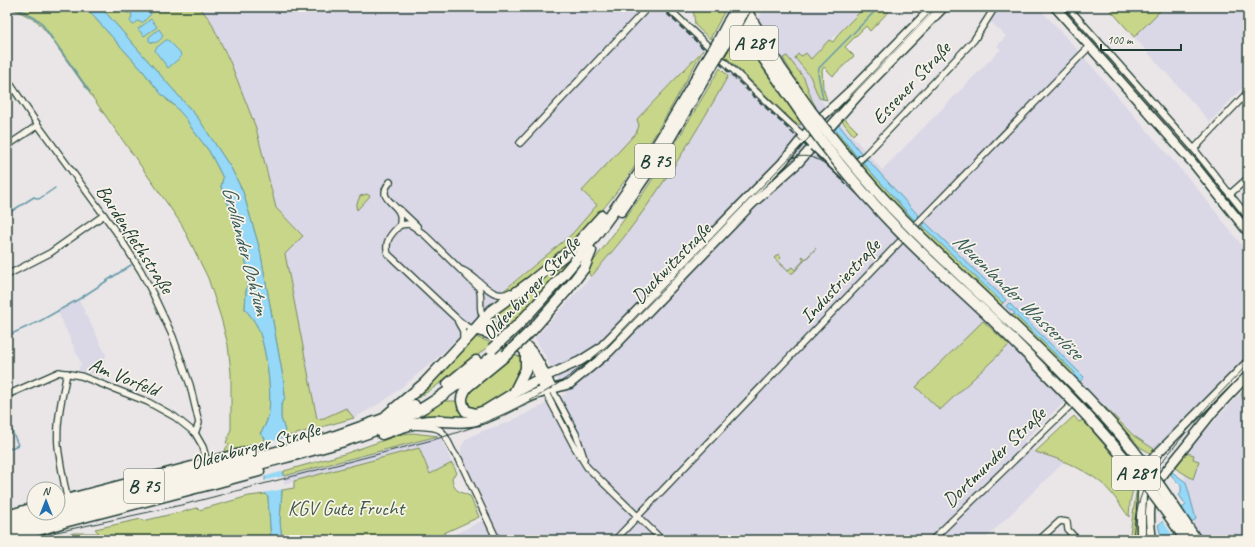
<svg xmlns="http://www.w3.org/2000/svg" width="1255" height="547" viewBox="0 0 1255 547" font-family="Caveat,sans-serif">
	<rect width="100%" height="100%" fill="#eae6e7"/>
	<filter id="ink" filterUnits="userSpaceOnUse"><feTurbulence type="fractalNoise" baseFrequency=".025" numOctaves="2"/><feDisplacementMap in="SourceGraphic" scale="8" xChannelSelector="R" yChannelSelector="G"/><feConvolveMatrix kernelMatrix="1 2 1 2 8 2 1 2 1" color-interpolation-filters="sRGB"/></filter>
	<g filter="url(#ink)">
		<g fill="#dad7e6">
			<path d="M199,7h464l41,40 -66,72 1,7 -3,7 -54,58 15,14 -25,29 -68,55 -27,30 -43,42 -50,40 -30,17 -8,-10 -22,10 -7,1 -32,-165 18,-19 -27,-27 -20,-80 -25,-64 -21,-44z"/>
			<path d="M765,7h100l-54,52 -9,-3 -7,2 15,18 9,22 63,72 119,-121 -4,-3 9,-10 -16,-15 3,-6 7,-8h38l37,40 121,140 52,66v101l-94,95 -87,-50 -43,42 11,11 19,5 11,4 -81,79h-541l48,-24 -30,-62v-7l5,-8 16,-8 25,-8 59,-29 -31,-56 56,-61 33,-40 56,-80 25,-40z"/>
			<path d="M1164,7h84v75l-38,40 -76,-85z"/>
			<path d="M79,300l27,55 -6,21 -22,-6 3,-7 -23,-51z"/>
			<path d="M1248,385v155h-47l-14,-21h8l-11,-45 -9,-6 23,-29z"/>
			<path d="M438,436l2,1 12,26 -22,11 -11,-26 -135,36v-8z"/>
		</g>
		<g fill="#c8d68a" stroke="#748a5f" fill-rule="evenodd">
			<path d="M10,7h75l57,63 15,19 12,13 5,3 14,15 2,6 19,25 8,15 6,12 -2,9 11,26 17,60 -3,19 -1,17c4,5 9,11 12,17 9,19 15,65 12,85 -1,8 -4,16 -9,22l5,5v4l-42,10 6,-8 -3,-1 5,-14v-56l-3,-28 -7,-27 -13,-40 -26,-53 -13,-19 -121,-172 -11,-13z"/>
			<path d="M100,7h16l8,5 5,1 7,-6h3l-8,6 15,-6h-1h54l11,13 21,44 25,64 20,80 27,28 -18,18 32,165 7,-1 22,-10 8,10 -72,20v-4l3,-3 -4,-13v-12l4,-9 -1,-14 -24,-133 -17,-58 -12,-24 -33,-50 -84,-96zM178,50l2,2 -12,16 -5,-8z"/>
			<path d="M693,7h33v1l-16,31 -15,-14z"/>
			<path d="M865,7h28l-23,24 -4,-5 -21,21 9,9 -21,20 -9,-9 -2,3 1,18 4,12 -8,-2 -9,-22 -15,-18 3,-4 4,2 4,-3 5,6 18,-19 4,2 7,-10z"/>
			<path d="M1108,7h56l-30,30z"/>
			<path d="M740,32c19,31 41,61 61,91l-1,2 -6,-3 -69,-66z"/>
			<path d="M703,50c-36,65 -72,133 -125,187 -11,11 -24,19 -36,29 -11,9 -25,24 -40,26l70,-58 25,-29 -15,-14 54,-58 3,-7 -2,-7z"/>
			<path d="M787,56l17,22 8,22 4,7 -1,1 -16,-23 -16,-27z"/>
			<path d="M720,68l8,8c-31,56 -65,110 -104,161 -11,14 -22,26 -33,40l-4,-7 55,-75 26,-39z"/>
			<path d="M844,118l13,13 -4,4 -11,-14z"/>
			<path d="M837,132l20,25 -1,2 -21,-25z"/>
			<path d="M863,163l51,57 -1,1h-2l-48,-52 -2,-4z"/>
			<path d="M367,194l3,2 -13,14 -1,-4 4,-10z"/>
			<path d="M922,226l81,77 -2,2 -15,-13 -1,1 -63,-61 -2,-3z"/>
			<path d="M816,248l-23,25h-3l-16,-15 4,-4 3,4 -3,3 10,9 4,-3 3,3 9,-10 -2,-3 1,-1 3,3z"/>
			<path d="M579,249l-42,50 -26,27 -14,-7 -6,-5z"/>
			<path d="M1014,314l61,59 -3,3 -61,-58z"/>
			<path d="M983,321l26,24 -69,65 -24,-23z"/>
			<path d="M473,336l19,7c-25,22 -52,41 -80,59l-3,-2z"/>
			<path d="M514,354l6,3 1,9 -8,23 -28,17 -9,3c-8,-3 -9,-7 -9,-15l4,-5z"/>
			<path d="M1248,385v18l-1,1c-8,-8 -6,-12 1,-19z"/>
			<path d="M442,401h16l12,15 -2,3h-58z"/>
			<path d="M1099,403l4,2 31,31 20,13 -4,4 -10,-6z"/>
			<path d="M1074,416l5,6 4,-2 52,61 -5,21 -1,15c-9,-12 -18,-27 -30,-36 -19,-14 -41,-23 -64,-29z"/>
			<path d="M413,433l25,3 -154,40v-5l60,-17 58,-20z"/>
			<path d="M419,448l11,26 22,-11 5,10 -5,4c1,14 6,14 18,19l9,21 -35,16 3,5 -4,2h-161l-2,-19 2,-31 12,-2v-7z"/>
			<path d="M1187,453l7,2 -1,4 6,2 -6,18 -18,-11z"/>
			<path d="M1137,487l3,3 -1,8 -5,26 4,1v15h-9z"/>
			<path d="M265,494l3,3 3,43 -225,-1 28,-6h25l-4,-4 46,-10 2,2 54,-13 2,2 50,-14z"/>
		</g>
		<g fill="#95d8f7" stroke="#669aa9">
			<path d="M85,7h15l7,7 91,104 33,50 12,24 17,58 24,133 1,14 -4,9v12l4,13 -3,3 1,39 -3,48 2,19h-11l-3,-43 -3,-3v-56l-5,-4c5,-7 8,-14 9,-23 3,-20 -3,-66 -12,-85 -3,-6 -8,-12 -12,-17l1,-17 3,-19 -17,-60 -11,-26 2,-9 -6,-12 -8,-15 -19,-25 -3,-6 -13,-15 -12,-10 -20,-25z"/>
			<path d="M116,7h20l-7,6 -5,-1z"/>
			<path d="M139,7h6l5,3 1,4 -9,9 -4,-2 -5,4 -3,-4 2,-4 -1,-4z"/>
			<path d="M151,19l6,8 -13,9 -6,-7z"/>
			<path d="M159,29l4,6c-2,6 -8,10 -14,6v-4z"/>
			<path d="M166,40h2l12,12 1,5 -13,11 -13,-17 1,-3z"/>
			<path d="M839,125l22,28 -4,4 -22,-28z"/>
			<path d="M867,159l52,57 -5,4 -51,-57z"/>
			<path d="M925,222l81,78 -3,3 -81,-77z"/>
			<path d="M1009,303l75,74 -5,6 -10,-4 6,-6 -61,-59 1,-1c-3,-3 -6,-3 -9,-7z"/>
			<path d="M1172,472l14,10 10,37 -28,20v1h-6l-4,-15 28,-20 -7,-10 2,-3v-6l-10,-11z"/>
		</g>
		<g fill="#eae6e7">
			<path d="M284,438v33l-21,6v-34z"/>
			<path d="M284,476v13l-21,4v-12z"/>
			<path d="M1179,507l13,18 -18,12 -12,-17z"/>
		</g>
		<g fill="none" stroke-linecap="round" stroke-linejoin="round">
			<g stroke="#669aa9" stroke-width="1.5">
				<path d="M15,7l25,14 50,71"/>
				<path d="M823,99l-5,-25 1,-6 60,-61"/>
				<path d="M7,214l27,-17 5,2 16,-11"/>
				<path d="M7,336l33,-15 39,-22 52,-34"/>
				<path d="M7,419l11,26 -11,5"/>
			</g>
			<defs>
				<g id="street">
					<path d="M667,7l123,117 14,12"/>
					<path d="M1068,7l126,142 54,68"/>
					<path d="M7,79l31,46 79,108 24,38 12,23 20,43 17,48 9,38 -4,10"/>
					<path d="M520,143l128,-136"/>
					<path d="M7,146l31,-21"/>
					<path d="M1194,149l54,-57"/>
					<path d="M844,174l22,-20 108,-114 21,-33"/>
					<path d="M390,182c-15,17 8,21 10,33 1,3 0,7 0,10"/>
					<path d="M1230,194l18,-16"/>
					<path d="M399,209l18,17"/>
					<path d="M462,270c16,6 31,33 48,22"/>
					<path d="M7,275l43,-22 54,-38"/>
					<path d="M458,322l5,9v11"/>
					<path d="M475,330l-9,-4 -10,-8 -68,-64c-4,-13 3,-20 12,-29l8,-1 5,2 12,9 54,53c4,10 -2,23 6,31 4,4 11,7 16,11"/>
					<path d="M67,373c-5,24 -11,49 -9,73 2,18 6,35 9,52"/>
					<path d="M552,389l24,45 8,24"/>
					<path d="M545,391l29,55 13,21 75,73"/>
					<path d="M7,395l52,-23 22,4 67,26 27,15 20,16 8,14 4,15"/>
					<path d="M414,426c8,1 19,0 26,4 8,5 10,22 19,29l38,81"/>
					<path d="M615,540l294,-308 181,-186"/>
					<path d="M932,540l143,-139"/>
					<path d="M1039,540l21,-19 7,1 1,8 9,10"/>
				</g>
				<g id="secondary">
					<path d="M1055,7l137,155 56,70"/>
					<path d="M809,141l35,34"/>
					<path d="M862,186l3,1 57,58"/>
					<path d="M933,256l41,39"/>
					<path d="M479,325c5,2 10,4 15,5 4,1 8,1 12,3 28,11 34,30 46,56"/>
					<path d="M475,330c15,5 34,9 47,19 10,8 18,30 23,42l25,-7 39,-32 143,-148 46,-41 64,-72 82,-84"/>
					<path d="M1022,342c39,37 76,75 109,117"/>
					<path d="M540,379l40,-18 19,-12 183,-186 31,-38 38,-35 82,-83"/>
					<path d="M58,501l149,-39"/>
					<path d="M7,515l27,-8"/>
					<path d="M1141,540v-23l2,-42 2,-6 6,-9 97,-98"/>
					<path d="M1152,540c-3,-21 -4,-39 6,-59l55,-69 35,-37"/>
				</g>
				<g id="highway">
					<path d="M744,7l37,62 29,41"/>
					<path d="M737,13l25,43 42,61"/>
					<path d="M718,42l11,-21"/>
					<path d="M723,47l11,-18"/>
					<path d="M668,141l44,-76"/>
					<path d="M621,211l33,-48"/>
					<path d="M518,325c29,-31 58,-63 83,-97 40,-53 73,-110 106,-168"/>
					<path d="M532,330l35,-40 17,-22 7,-17"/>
					<path d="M506,355l-39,32c-6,9 -7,15 -1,24l9,3 10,-3 36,-22 19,-10"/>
					<path d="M448,384l28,-23"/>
					<path d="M514,393l12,-24v-15"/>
					<path d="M387,415l38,-32 46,-49 20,-23 41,-30 40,-32 30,-33"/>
					<path d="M382,434c15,-5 31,-12 47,-13 17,-1 32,3 49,-1 24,-7 44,-23 67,-29"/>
					<path d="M207,462l43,-10"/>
					<path d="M58,509l272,-71 51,-18 33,-15"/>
					<path d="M7,523l35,-10"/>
					<path d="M7,532l39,-13c69,-17 137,-35 206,-53 56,-15 112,-27 164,-54 30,-17 56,-39 83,-61"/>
					<path d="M7,540l57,-18 147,-38 48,-13"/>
				</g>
			</defs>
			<use href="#street" stroke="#1f3d34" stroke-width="8"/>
			<use href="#secondary" stroke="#1f3d34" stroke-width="11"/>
			<use href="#highway" stroke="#1f3d34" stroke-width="13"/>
			<use href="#street" stroke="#f7f3e8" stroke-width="5.5"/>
			<use href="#secondary" stroke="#f7f3e8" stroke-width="8"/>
			<use href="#highway" stroke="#f7f3e8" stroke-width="10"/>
			<g stroke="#1f3d34" stroke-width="1">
				<path d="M790,159c13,-5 22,-3 34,4l263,250 59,71 31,31"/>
				<path d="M20,540l166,-36 250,-65c67,-19 122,-49 174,-96l326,-336"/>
				<path d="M1133,540c1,-22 6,-46 18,-65l55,-67 42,-44"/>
			</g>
			<path stroke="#1f3d34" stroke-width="1.5" stroke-dasharray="6 3" stroke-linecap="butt" d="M660,7l164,156"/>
			<defs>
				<g id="highway-bridge">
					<path d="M729,21l8,-14"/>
					<path d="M734,29l12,-22"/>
					<path d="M707,60l11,-18"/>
					<path d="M712,65l11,-18"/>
					<path d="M810,110c26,34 53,67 82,98 72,75 153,141 222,219 31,35 56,74 82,113"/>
					<path d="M804,117c24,34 50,66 78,96 35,38 74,72 111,107 69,68 139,138 193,220"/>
					<path d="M492,349l26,-24"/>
					<path d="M506,355l26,-25"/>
				</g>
			</defs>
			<use href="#highway-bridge" stroke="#1f3d34" stroke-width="13" stroke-linecap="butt"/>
			<use href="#highway-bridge" stroke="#f7f3e8" stroke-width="10"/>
		</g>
	</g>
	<g text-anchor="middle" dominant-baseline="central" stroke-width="3.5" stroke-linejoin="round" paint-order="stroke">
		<g fill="#f7f3e8" stroke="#60746a" stroke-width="1">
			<rect x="730" y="26" width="48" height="34" rx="3"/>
			<rect x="635" y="144" width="40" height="34" rx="3"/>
			<rect x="1112" y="456" width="48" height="34" rx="3"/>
			<rect x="124" y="469" width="40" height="34" rx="3"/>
		</g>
		<g font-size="19" font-weight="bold" fill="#1f3d34">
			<text x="754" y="43">A 281</text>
			<text x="655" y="161">B 75</text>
			<text x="1136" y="473">A 281</text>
			<text x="144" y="486">B 75</text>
		</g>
		<g font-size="20" fill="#1f3d34" stroke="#f7f3e8">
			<text transform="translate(911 83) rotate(-47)">Essener Straße</text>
			<text transform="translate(135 239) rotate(57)">Bardenflethstraße</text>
			<text transform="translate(671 263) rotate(-46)">Duckwitzstraße</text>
			<text transform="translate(840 281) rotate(-47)">Industriestraße</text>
			<text transform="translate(531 288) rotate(-47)">Oldenburger Straße</text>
			<text transform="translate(124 377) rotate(22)">Am Vorfeld</text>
			<text transform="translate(255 446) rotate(-15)">Oldenburger Straße</text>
			<text transform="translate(994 457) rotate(-44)">Dortmunder Straße</text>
		</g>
		<g font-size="20" fill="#415c45" stroke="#f7f3e8">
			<text x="346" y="508">KGV Gute Frucht</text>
		</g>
		<g font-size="21" font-style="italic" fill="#375c5b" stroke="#f7f3e8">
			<text transform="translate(246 250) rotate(75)">Grollander Ochtum</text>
			<text transform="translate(1018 296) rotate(44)">Neuenlander Wasserlöse</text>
		</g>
	</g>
	<rect width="1255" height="547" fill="none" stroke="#f7f3e8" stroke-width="24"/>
	<rect x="12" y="12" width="1231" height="523" fill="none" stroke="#1f3d34" stroke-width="1.5" filter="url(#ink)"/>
	<g transform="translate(46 501)"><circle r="19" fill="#f7f3e8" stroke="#a1aaa0"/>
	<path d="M0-3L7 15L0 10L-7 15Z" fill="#1f6fb2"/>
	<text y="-6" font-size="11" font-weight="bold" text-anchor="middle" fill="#1f3d34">N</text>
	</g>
	<path d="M1101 44v6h80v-6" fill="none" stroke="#1f3d34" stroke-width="2"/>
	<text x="1107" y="44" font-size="12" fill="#1f3d34" stroke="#f7f3e8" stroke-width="3" paint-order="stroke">100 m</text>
</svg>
